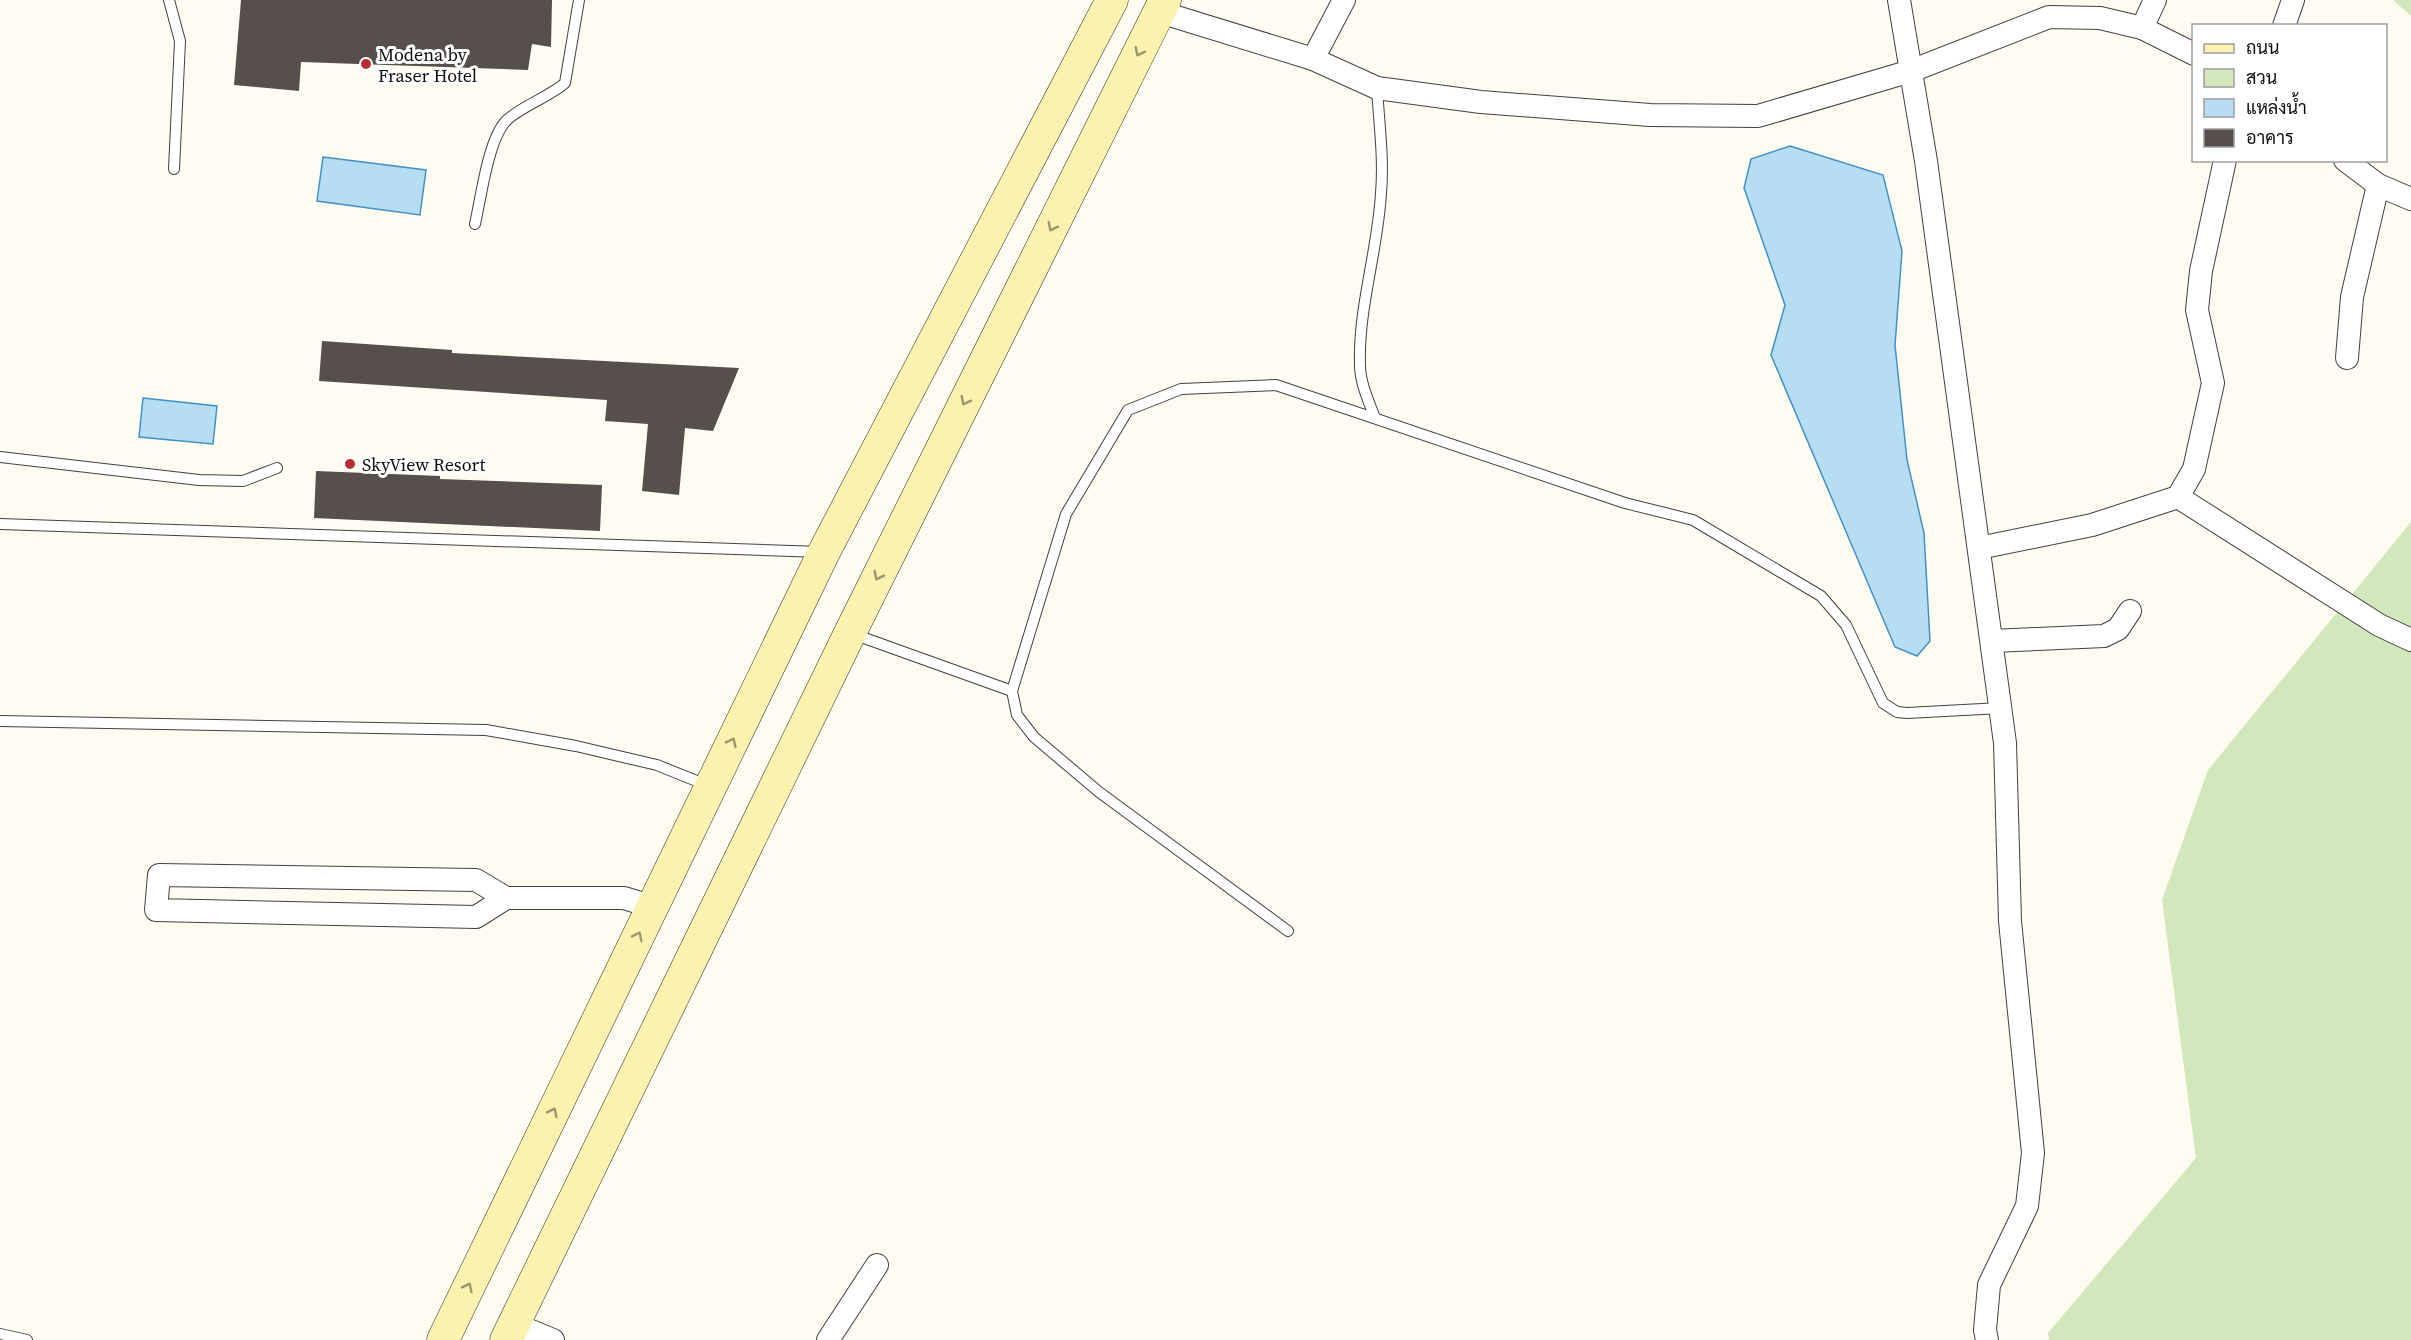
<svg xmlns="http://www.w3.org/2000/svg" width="2411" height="1340" viewBox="0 0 2411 1340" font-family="'Source Serif 4',Sarabun,serif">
	<rect width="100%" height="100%" fill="#fefbf0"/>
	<g fill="#d2e7bb">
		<path d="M2393,0h18v16z"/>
		<path d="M2411,522v818h-362l-1,-7 148,-175 -34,-258 46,-130z"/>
	</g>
	<g fill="#b7ddf3" stroke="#4291c6" stroke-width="1.5">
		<path d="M1790,146l93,29 19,76 -7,94 12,115 17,73 6,108 -13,15 -22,-9 -124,-292 14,-50 -41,-117 7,-29z"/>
		<path d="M323,157l103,13 -6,45 -103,-14z"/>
		<path d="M143,398l74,8 -4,38 -74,-7z"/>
	</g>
	<g fill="#564f4b">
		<path d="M241,0h311l-1,47 -19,-3 -4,26 -227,-8 -2,29 -65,-6z"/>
		<path d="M322,341l130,9v3l287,15 -26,63 -28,-3 -6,67 -37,-4 6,-67 -43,-3 2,-21 -288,-19z"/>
		<path d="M316,471l124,5v3l162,6 -2,46 -286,-13z"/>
	</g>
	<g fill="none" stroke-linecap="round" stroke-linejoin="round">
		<defs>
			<g id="lane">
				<path d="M169,0l11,41 -6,128"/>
				<path d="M475,224c6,-26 13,-84 31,-103 12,-13 43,-24 59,-38l14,-83"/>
				<path d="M1375,418c-6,-16 -15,-35 -15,-53 -2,-57 18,-115 21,-172 3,-35 -2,-70 -4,-105"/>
				<path d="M0,457l199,23 44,1 34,-13"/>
				<path d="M0,524l821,28"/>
				<path d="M853,634l159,57"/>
				<path d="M0,721l486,9 90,16 81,19 52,21"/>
				<path d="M1288,931l-189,-139 -65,-55 -17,-22 -5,-24 54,-177 62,-104 53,-21 95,-4 349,118 68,17 128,76 25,29 37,78 14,9 10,1 94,-5"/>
				<path d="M0,1334l27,6"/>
			</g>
			<g id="street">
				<path d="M1899,0l27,161 79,582 5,178 23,232 -6,53 -38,79 -4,45 2,10"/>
				<path d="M1160,12l153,47 64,29 104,14 169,13 108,1 153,-45 138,-54 51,1 42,10 52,26"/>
				<path d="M2284,26l9,-26"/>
				<path d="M2142,28l13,-28"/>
				<path d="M1313,59l31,-59"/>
				<path d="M2345,160l33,25 -26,112 -5,61"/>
				<path d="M2378,185l33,14"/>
				<path d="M2178,497l201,128 32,15"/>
				<path d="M1979,548l113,-23 86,-28 16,-28 19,-86 -16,-73 4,-39 24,-111"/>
				<path d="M1992,641l112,-5 14,-7 12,-18"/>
				<path d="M506,898l-30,-18 -317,-5 -3,35 320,7 30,-19h118l29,9"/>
				<path d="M514,1324l39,16"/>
				<path d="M828,1340l49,-75"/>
			</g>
			<g id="secondary">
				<path d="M443,1340l381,-788 288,-552"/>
				<path d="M506,1340l344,-707 315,-633"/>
			</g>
		</defs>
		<use href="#lane" stroke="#414141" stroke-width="12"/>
		<use href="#street" stroke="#414141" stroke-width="24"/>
		<use href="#secondary" stroke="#303030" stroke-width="33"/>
		<use href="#lane" stroke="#fff" stroke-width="10"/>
		<use href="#street" stroke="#fff" stroke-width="22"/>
		<use href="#secondary" stroke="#fbf2af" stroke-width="32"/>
	</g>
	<defs><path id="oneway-chevron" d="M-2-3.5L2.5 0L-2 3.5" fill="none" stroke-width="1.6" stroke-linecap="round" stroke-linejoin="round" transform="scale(1.5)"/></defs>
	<g stroke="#9c976f">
		<use href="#oneway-chevron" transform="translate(1139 52) rotate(117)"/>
		<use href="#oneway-chevron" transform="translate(1052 227) rotate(117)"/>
		<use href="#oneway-chevron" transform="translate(965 401) rotate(117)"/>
		<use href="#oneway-chevron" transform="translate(878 576) rotate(117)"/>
		<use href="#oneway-chevron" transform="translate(732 742) rotate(-64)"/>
		<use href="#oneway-chevron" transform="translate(638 936) rotate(-64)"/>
		<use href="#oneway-chevron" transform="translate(553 1112) rotate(-64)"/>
		<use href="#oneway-chevron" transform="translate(468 1287) rotate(-64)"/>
	</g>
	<g fill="#b72d34" stroke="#fff" stroke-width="2">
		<circle cx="366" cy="64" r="6"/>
		<circle cx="350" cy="464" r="6"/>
	</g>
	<g text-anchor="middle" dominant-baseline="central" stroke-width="6" stroke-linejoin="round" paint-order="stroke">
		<g font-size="18" fill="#0e0e0e" stroke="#fff" text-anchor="start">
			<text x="378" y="54">Modena by<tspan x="378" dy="21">Fraser Hotel</tspan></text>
			<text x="362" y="464">SkyView Resort</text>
		</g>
	</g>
	<rect x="2192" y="24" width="195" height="138" fill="#ffffff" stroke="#9f9f9f" stroke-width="1.5"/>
	<rect x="2204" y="44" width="30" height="9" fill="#fbf2af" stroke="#9f9f9f" stroke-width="1.5"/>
	<text x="2246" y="54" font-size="18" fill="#0e0e0e">ถนน</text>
	<rect x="2204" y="69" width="30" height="18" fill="#d2e7bb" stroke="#9f9f9f" stroke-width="1.5"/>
	<text x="2246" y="84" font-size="18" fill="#0e0e0e">สวน</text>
	<rect x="2204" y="99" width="30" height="18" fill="#b7ddf3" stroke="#9f9f9f" stroke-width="1.5"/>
	<text x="2246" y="114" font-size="18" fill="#0e0e0e">แหล่งน้ำ</text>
	<rect x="2204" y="129" width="30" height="18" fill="#564f4b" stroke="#9f9f9f" stroke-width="1.5"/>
	<text x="2246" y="144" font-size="18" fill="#0e0e0e">อาคาร</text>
</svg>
